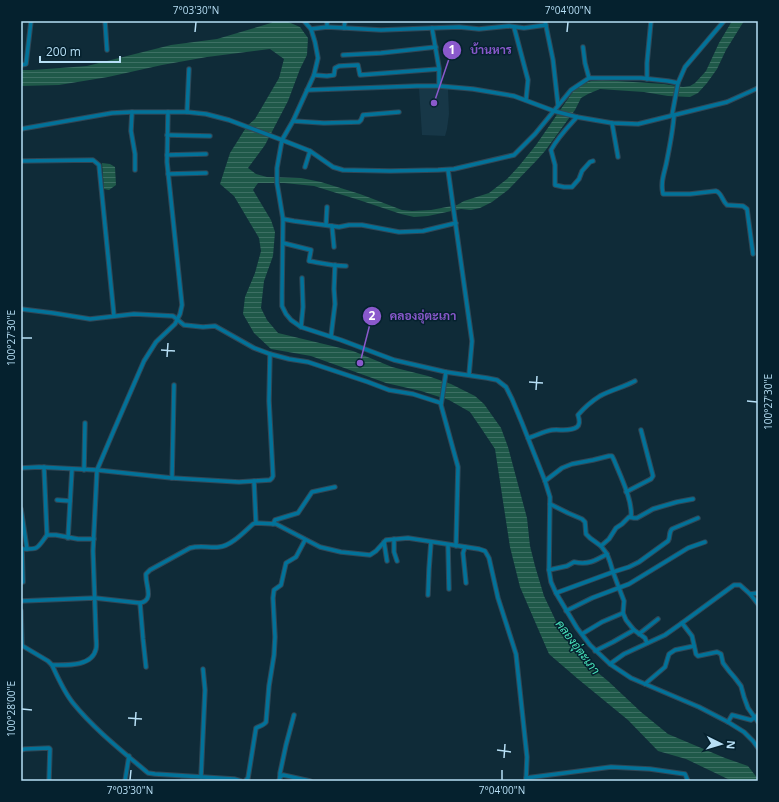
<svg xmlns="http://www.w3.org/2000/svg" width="779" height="802" viewBox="0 0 779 802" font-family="'Open Sans',Sarabun,sans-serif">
	<defs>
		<pattern id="water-rules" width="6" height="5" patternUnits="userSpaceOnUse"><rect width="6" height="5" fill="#1f5949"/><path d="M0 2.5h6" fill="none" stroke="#3d7064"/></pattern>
	</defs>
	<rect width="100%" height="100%" fill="#0f2b38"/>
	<g fill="#173747">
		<path d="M419,88l29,1 1,25 -2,15 -2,7 -23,-1z"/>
		<path d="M181,776l57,5h-58z"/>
	</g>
	<g fill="url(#water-rules)">
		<path d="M274,21h12l14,6 8,11 -1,17 -7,14 -12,32 -23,44 -17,23 8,6 11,3 34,1 20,4 39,12 42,16 10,1 19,-1 26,-5 7,-4 25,-8 18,-14 12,-13 17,-21 38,-55 8,-6 9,-3 11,-1 62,4 19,3 7,-1 5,-3 11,-12 13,-28 13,-22h12l-18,29 -9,19 -10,14 -9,10 -8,4 -22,-1 -24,-4 -30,-2 -14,-1 -12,5 -7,4 -6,12 -30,41 -8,9 -29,30 -16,12 -12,6 -9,2 -10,-1 -33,7 -14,1 -13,-3 -42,-14 -45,-14 -30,-3h-26l-5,7 18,30 4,12 -2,24 -9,25 -3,27 6,12 11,13 75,18 39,16 36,9 23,8 24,12 9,8 17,24 7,19 19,71 3,28 5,20 9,30 18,38 19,25 27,22 33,31 27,22 57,24 23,8 10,13v2h-26l-46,-22 -28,-8 -30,-31 -50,-41 -29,-25 -29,-67 -10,-40 -15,-98 -14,-21 -11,-16 -21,-12 -28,-9 -35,-8 -75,-27 -40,-7 -17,-16 -11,-19 2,-17 10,-24 6,-22 -2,-13 -25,-42 -14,-12 10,-31 17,-27 8,-7 24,-41 5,-19 -14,-10 -63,8 -45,8 -54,12 -49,8 -38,1v-16h12l54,-4 84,-21 46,-6 54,-16z"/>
		<path d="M102,163l8,1 5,3 1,18 -7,5 -5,-1z"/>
	</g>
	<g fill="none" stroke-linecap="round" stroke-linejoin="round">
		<defs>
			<g id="minor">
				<path d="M105,21l2,29"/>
				<path d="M545,21l8,39 5,45"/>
				<path d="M327,27v-6"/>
				<path d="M514,27l14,53 -2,20"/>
				<path d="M344,28l1,-7"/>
				<path d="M432,28l7,40v18"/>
				<path d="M311,29l16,-2 54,3 78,-3 20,2 30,-3 15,2 22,-3"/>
				<path d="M583,47l2,16 4,15"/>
				<path d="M343,55l38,-2 55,-6"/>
				<path d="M21,65l5,-1 5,-43"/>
				<path d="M314,75l13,1 7,-1 1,-7 4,-2 19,-1 2,10 79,-6"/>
				<path d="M647,79v-16l4,-42"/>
				<path d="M678,83l-10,-2 -27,-3h-52l-18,12 -36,44 -21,21 -60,14 -16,1 -48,1 -47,-1 -10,-3 -23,-16 -28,-11 -5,28v15l6,36 -1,75v12l4,8 5,6 10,7 40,13 53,20 52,12 41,6 10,2 9,7 6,12 10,24 23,58 5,16 -1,73 2,12 5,11 21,35 13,17 20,19 21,14 68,29 29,15 16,10 9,9 5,7"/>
				<path d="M307,90l110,-4h22l34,3 41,7 40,15 23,6 35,6 26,1 89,-22 31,-14"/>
				<path d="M132,112l-1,19 4,23v16"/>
				<path d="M187,112l2,-43"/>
				<path d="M672,115l6,-32 7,-16 39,-46"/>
				<path d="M674,115c-1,15 -4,30 -7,45 -2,12 -7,21 -4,34h27l26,-3c6,2 6,10 11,14l16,1 4,3 6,45"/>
				<path d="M577,117c-10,11 -19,20 -26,33l4,15v20l9,2h8l7,-8 3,-8 8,-9 3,-1"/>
				<path d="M293,121l31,2 35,-1 2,-2 2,-5 36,-3"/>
				<path d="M612,123l6,34"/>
				<path d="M21,129l91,-16 20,-1h55l19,2 23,6 53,20 11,-19 21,-46 4,-17 -3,-16 -4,-13 -7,-8"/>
				<path d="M167,135l43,1"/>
				<path d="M167,155l39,-1"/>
				<path d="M21,161l72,-1 6,5 15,151"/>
				<path d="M305,167l5,-16"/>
				<path d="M448,170l24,171 -3,34"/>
				<path d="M168,174l38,-1"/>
				<path d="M283,219l11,2 45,6 10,-2h13l37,7 24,-1 33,-8"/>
				<path d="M326,225l1,-18"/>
				<path d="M332,226l2,21"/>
				<path d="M283,243l28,7 -2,11c12,2 25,5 37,5"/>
				<path d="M21,309l32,4 37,6 44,-5 39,2 11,9 19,2 12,-1 39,22 16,6 19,5 19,3 60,20 21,8 24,4 28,9"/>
				<path d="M301,327l2,-20 -1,-29"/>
				<path d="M331,336l4,-32 -1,-15 1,-24"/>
				<path d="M446,372l-5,33 17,62 -2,79"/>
				<path d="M528,438c8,-2 16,-7 24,-8 8,-1 18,2 25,-3 4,-3 2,-9 1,-12 6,-7 14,-14 22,-19 11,-6 24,-9 35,-15"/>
				<path d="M44,467l3,68"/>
				<path d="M21,468l18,-1 58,3 75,8 2,-93"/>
				<path d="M84,470l1,-47"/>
				<path d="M172,478l67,4 15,-1 2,42"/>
				<path d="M254,481l16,-1 2,-2 1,-2 -4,-75 1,-47"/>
				<path d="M545,481l17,-13 10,-4 21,-4 16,-4h3l2,4c6,15 19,41 17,57"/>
				<path d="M626,492l25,-13 2,-3 -12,-46"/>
				<path d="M57,500l13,1"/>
				<path d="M550,504l18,9 14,6 3,3 1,12 4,4 11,8 6,8 3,8 3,10 6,16 5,13 -1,12 3,7 8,10 11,8 2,5"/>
				<path d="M21,509l6,40"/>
				<path d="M273,524l2,-4 23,-7 14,-21 23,-5"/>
				<path d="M68,538l4,-69"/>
				<path d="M394,539v13l3,9"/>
				<path d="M384,542l3,19"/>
				<path d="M448,545l1,44"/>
				<path d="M601,546l8,-7 7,-11 6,-4 7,-7 5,1h3l16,-9 24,-7 16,-3"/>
				<path d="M465,547l-2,6 3,30"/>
				<path d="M21,549c18,0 15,1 26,-14h9l22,4h16"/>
				<path d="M22,549l1,33"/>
				<path d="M549,570l18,-4 7,-4c14,3 21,-1 33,-8"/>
				<path d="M556,593l57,-21 16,-5 10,-5 29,-21c3,-4 0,-8 4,-12l26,-11"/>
				<path d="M750,594l8,10"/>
				<path d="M428,595l1,-26 2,-27"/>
				<path d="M21,601l74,-3 45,5c15,-3 5,-18 6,-29l4,-4 40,-22c10,-3 19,0 29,-1 12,-1 25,-15 34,-23l3,-1 20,1 44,23 21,5 29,3 6,-4 10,-11 22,-2 71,11 6,2 4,7 9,40 18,56 11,103 -1,24"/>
				<path d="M140,603l3,36 3,28"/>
				<path d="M21,611l1,35"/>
				<path d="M566,611l26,-13 37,-14 59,-36 17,-6"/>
				<path d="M682,623l10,13 4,18 2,2 19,-4 4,2 2,9 6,8 6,7 6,8 3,11 4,11 10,14"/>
				<path d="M582,634l20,-12 21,-9"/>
				<path d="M639,634l19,-15"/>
				<path d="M21,645l27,16 4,4c14,0 40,2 44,-16 1,-4 0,-9 0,-13l-3,-85 4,-81 17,-40 30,-69 12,-19 19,-18 5,-10 2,-9 -15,-143 1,-50"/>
				<path d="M595,651l18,-9 21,-12"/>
				<path d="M610,664l14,-10 41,-19 17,-12 52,-38h6l10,9 8,-1"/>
				<path d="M52,665c6,13 12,27 21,38 21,26 49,48 75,70l7,1 79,5 7,2"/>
				<path d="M645,684l20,-17 4,-13 6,-4 19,-4"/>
				<path d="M728,722l4,-7 19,5 7,-5"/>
				<path d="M21,750l4,-1 24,-1 1,1 -1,32"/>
				<path d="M201,777l4,-87 -2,-21"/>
				<path d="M280,777v-4l6,-28 8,-30"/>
				<path d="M526,778l85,-11 39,2 35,5 3,7"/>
				<path d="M125,781l4,-25"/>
				<path d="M245,781l3,-3 8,-50c4,-2 8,-3 10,-6l3,-36 5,-31 1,-18 -2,-39 1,-8 7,-5 5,-22 10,-6 9,-17"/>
				<path d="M279,781l1,-4 3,-2 27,6"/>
			</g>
		</defs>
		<use href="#minor" stroke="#304857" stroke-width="5.5"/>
		<use href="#minor" stroke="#027299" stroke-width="3.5"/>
	</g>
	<path fill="none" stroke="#b7dff5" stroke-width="1.5" d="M195,32l1,-10M567,32l1,-10M22,338h10M161,350l14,1M167,357l1,-14M529,382l14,1M536,390l1,-14M747,401l10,1M22,709l10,1M128,718l14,1M135,726l1,-14M497,750l14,2M504,758l1,-14M130,780l1,-10M502,780v-10"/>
	<g text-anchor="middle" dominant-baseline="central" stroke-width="3" stroke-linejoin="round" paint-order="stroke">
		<g font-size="12" font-style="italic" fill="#48e2ba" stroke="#05212e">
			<text transform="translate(578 647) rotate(53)">คลองอุ่ตะเภา</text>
		</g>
	</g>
	<path fill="none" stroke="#8a59cc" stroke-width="1.5" d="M434 103L452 50M360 363L372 316"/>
	<g fill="#8a59cc" stroke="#05212e" stroke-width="1.5">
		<circle cx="434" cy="103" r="4"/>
		<circle cx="360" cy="363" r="4"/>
		<circle cx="452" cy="50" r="10"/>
		<circle cx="372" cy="316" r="10"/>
	</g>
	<g font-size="12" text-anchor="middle" font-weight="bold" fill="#fff">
		<text x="452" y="54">1</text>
		<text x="372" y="320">2</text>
	</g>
	<g font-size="12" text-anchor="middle" font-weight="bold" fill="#8a59cc" stroke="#05212e" stroke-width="3" stroke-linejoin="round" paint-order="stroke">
		<text x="491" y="54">บ้านหาร</text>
		<text x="423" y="320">คลองอุ่ตะเภา</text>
	</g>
	<rect width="779" height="802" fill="none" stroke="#05212e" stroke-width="44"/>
	<g transform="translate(721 744) rotate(95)" stroke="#05212e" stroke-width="3" paint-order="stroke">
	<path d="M0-3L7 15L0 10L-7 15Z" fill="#b7dff5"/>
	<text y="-6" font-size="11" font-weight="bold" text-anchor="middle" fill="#b7dff5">N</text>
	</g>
	<path d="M40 56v6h80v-6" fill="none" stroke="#b7dff5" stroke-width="2"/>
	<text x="46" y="56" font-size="12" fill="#b7dff5" stroke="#05212e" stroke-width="3" paint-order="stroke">200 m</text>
	<rect x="22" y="22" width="735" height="758" fill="none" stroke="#b7dff5" stroke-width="1.5"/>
	<g font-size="10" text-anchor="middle" fill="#b7dff5">
		<text x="196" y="14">7°03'30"N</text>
		<text x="568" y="14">7°04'00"N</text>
		<text transform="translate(11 338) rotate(-90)" y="4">100°27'30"E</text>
		<text transform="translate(768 402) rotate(-90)" y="4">100°27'30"E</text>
		<text transform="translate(11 709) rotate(-90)" y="4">100°28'00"E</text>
		<text x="130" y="794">7°03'30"N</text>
		<text x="502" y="794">7°04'00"N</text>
	</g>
</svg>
